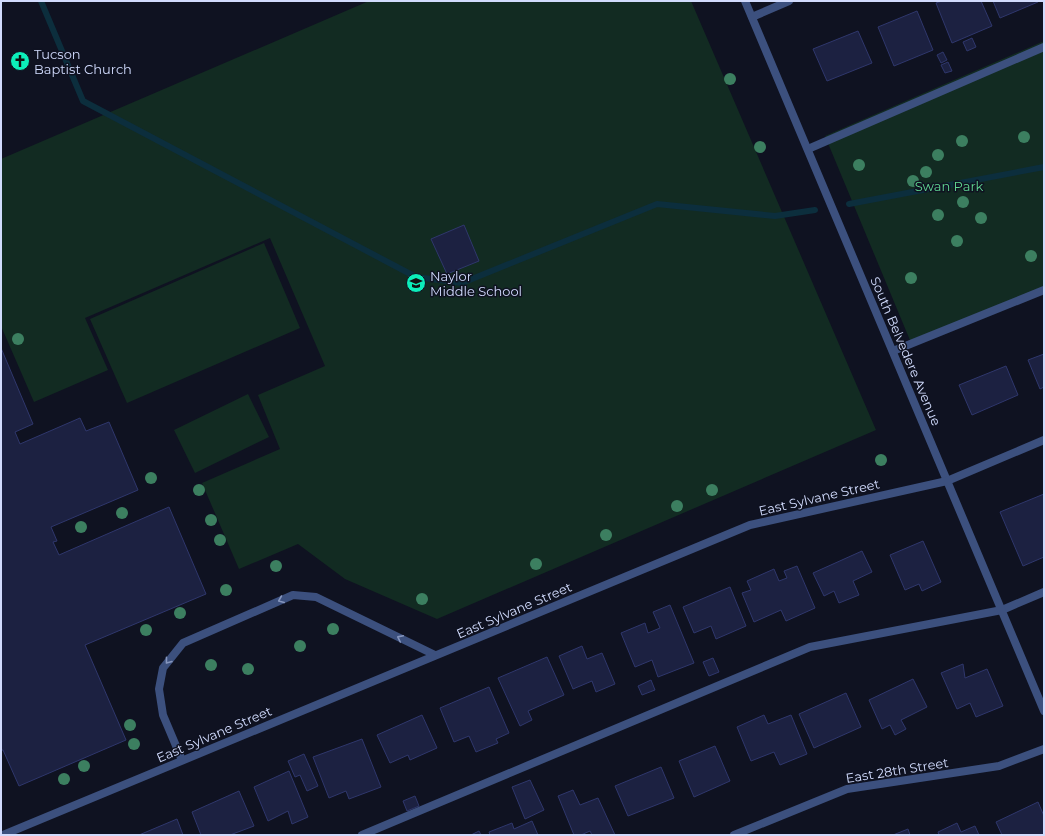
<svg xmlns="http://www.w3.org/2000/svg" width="1045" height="836" viewBox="0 0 1045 836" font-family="Montserrat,sans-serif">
	<rect width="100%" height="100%" fill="#0f1221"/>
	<g fill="#122b22">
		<path d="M369,1h322l185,429 -439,189 -92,-40 -47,-35 -59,25 -37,-86 78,-34 -22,-54 67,-29 -55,-128 -185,80 23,52 -74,32 -33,-76v-167z"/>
		<path d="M1044,41v249l-132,55 -87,-209z"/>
		<path d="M264,243l36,85 -173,75 -37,-84z"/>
		<path d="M248,394l21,43 -74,36 -21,-43z"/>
	</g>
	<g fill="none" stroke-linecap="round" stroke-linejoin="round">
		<g stroke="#0c2e3d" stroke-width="6">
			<path d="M41,1l42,100 333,176 46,6 195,-79 118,12 40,-6"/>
			<path d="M849,204l195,-37"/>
		</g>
	</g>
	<g fill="#1c2141" stroke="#2f376c">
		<path d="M942,1h39l11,25 -40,17 -16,-40z"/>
		<path d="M993,1h45v1l-38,16z"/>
		<path d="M917,11l16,39 -39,16 -16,-39z"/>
		<path d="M858,31l14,32 -45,18 -14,-32z"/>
		<path d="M972,38l4,9 -9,4 -4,-9z"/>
		<path d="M943,52l4,8 -6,3 -4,-8z"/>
		<path d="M948,62l4,9 -7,2 -4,-8z"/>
		<path d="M464,225l15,36 -32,13 -16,-35z"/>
		<path d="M1,348l32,76 -18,8 5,12 60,-26 6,13 23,-9 29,68 -87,37 6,14 -4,1 6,13 110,-48 37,87 -121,51 41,95 -107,46 -16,-36h-2z"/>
		<path d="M1044,354v33l-4,2 -12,-29z"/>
		<path d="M1006,366l12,29 -46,20 -13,-30z"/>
		<path d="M1044,494v63l-21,9 -23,-54z"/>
		<path d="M923,541l18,41 -19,9 -3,-7 -14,6 -15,-35z"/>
		<path d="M862,551l10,21 -19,9 6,14 -20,8 -5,-12 -10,5 -11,-23z"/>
		<path d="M797,566l18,42 -29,13 -5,-11 -27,12 -12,-29 9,-3 -4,-9 27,-12 5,12 8,-3 -3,-7z"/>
		<path d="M730,587l16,39 -30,13 -5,-13 -17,7 -11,-26z"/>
		<path d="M670,605l24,58 -36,14 -6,-17 -17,7 -14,-34 24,-10 3,10 12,-5 -7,-16z"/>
		<path d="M582,646l5,13 15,-6 13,31 -19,8 -4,-11 -19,8 -14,-33z"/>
		<path d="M547,657l17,38 -36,16 4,9 -12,6 -22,-48z"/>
		<path d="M713,658l6,14 -10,4 -6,-14z"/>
		<path d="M963,664l2,14 22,-9 16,37 -27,11 -6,-14 -13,6 -16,-36z"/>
		<path d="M913,679l14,28 -26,13 5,9 -11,6 -5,-10 -8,4 -13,-29z"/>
		<path d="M651,680l4,10 -13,5 -4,-9z"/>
		<path d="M489,687l20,46 -13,6 2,4 -22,9 -7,-16 -15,6 -14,-34z"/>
		<path d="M846,693l15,34 -47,21 -15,-34z"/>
		<path d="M422,715l15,33 -27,12 -2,-5 -18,8 -13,-28z"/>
		<path d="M764,715l4,9 23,-9 16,39 -27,11 -6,-13 -23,9 -14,-34z"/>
		<path d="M362,739l19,48 -32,12 -3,-8 -17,7 -16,-41z"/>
		<path d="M715,746l15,35 -36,16 -15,-36z"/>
		<path d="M304,754l14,32 -11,5 -7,-16 -5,2 -7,-16z"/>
		<path d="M661,767l13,31 -46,18 -13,-30z"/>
		<path d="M289,771l19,46 -16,7 -4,-13 -20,10 -14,-34z"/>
		<path d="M530,780l14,30 -19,9 -13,-32z"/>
		<path d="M573,790l7,15 18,-7 17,37h-23l-2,-4 -9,4h-7l-16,-39z"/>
		<path d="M239,791l15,35 -24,9h-29l-9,-23z"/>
		<path d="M415,796l4,10 -12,5 -4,-10z"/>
		<path d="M1038,802l6,14v19h-42l-6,-13z"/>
		<path d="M177,819l6,16h-44z"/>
		<path d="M532,821l6,14h-48l-1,-3 23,-9 2,6z"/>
		<path d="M957,823l4,9 14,-6 4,9h-40l-1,-3z"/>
		<path d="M908,829l2,6h-17z"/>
		<path d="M479,831l2,4h-10z"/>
	</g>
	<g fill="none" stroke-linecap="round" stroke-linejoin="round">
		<g stroke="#3c507e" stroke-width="8">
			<path d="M808,149l236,-102"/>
			<path d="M893,351l151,-61"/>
			<path d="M182,760l-19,-45 -4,-26 4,-21 20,-25 110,-48 23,2 119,58"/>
			<path d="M362,835l448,-188 192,-37 42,-18"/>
		</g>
		<g stroke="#3c507e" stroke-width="8">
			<path d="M745,1l299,710"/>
			<path d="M752,17l37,-16"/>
			<path d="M3,835l747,-310 197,-44 97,-41"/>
			<path d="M734,835l113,-46 152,-23 45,-17"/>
		</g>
	</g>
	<g fill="#3c7f60">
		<circle cx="730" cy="79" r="6"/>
		<circle cx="1024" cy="137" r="6"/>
		<circle cx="962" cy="141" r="6"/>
		<circle cx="760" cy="147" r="6"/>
		<circle cx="938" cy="155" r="6"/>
		<circle cx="859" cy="165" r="6"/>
		<circle cx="926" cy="172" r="6"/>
		<circle cx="913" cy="181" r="6"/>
		<circle cx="963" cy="202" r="6"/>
		<circle cx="938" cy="215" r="6"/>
		<circle cx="981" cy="218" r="6"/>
		<circle cx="957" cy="241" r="6"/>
		<circle cx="1031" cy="256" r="6"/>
		<circle cx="911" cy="278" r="6"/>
		<circle cx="18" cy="339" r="6"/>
		<circle cx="881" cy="460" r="6"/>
		<circle cx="151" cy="478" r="6"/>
		<circle cx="199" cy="490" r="6"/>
		<circle cx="712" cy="490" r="6"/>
		<circle cx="677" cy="506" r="6"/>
		<circle cx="122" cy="513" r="6"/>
		<circle cx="211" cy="520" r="6"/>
		<circle cx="81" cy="527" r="6"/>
		<circle cx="606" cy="535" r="6"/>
		<circle cx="220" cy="540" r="6"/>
		<circle cx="536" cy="564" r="6"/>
		<circle cx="276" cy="566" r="6"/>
		<circle cx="226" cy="590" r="6"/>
		<circle cx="422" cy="599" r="6"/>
		<circle cx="180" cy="613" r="6"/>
		<circle cx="333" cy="629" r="6"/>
		<circle cx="146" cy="630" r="6"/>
		<circle cx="300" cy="646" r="6"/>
		<circle cx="211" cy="665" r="6"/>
		<circle cx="248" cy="669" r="6"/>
		<circle cx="130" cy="725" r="6"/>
		<circle cx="134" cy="744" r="6"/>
		<circle cx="84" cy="766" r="6"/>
		<circle cx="64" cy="779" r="6"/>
	</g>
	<defs><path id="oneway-chevron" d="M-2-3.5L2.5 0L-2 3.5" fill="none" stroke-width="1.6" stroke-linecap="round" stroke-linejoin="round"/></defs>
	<g stroke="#8696be">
		<use href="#oneway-chevron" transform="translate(281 600) rotate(157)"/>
		<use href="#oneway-chevron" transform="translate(400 638) rotate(-154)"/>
		<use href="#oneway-chevron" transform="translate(168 661) rotate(128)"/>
	</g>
	<defs>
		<symbol id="church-disc" viewBox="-11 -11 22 22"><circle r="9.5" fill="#0ceeb9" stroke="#0f1221"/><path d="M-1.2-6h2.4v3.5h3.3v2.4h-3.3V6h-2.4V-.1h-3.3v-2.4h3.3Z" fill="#111"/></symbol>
		<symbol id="school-disc" viewBox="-11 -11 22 22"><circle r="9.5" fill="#0ceeb9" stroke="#0f1221"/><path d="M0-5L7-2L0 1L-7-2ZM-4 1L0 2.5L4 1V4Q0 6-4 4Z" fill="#111"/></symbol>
	</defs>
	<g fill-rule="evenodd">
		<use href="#church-disc" x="9" y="50" width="22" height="22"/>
		<use href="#school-disc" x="405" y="272" width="22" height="22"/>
	</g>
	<g text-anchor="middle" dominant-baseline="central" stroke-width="3" stroke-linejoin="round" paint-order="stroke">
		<g font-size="13" fill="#d1dbfd" stroke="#0f1221" text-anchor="start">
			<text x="34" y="54">Tucson<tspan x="34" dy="15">Baptist Church</tspan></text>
			<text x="430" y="276">Naylor<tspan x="430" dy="15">Middle School</tspan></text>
		</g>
		<g font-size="13" fill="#61d993" stroke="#0f1221">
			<text x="949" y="186">Swan Park</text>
		</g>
		<g font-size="13" fill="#d1dbfd" stroke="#0f1221">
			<text transform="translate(906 351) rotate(67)">South Belvedere Avenue</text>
			<text transform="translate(819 497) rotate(-13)">East Sylvane Street</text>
			<text transform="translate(514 610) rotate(-23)">East Sylvane Street</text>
			<text transform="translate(214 734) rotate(-23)">East Sylvane Street</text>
			<text transform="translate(897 770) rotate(-9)">East 28th Street</text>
		</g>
	</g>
	<rect width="1045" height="836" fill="none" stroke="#d1dbfd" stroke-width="4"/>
</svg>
